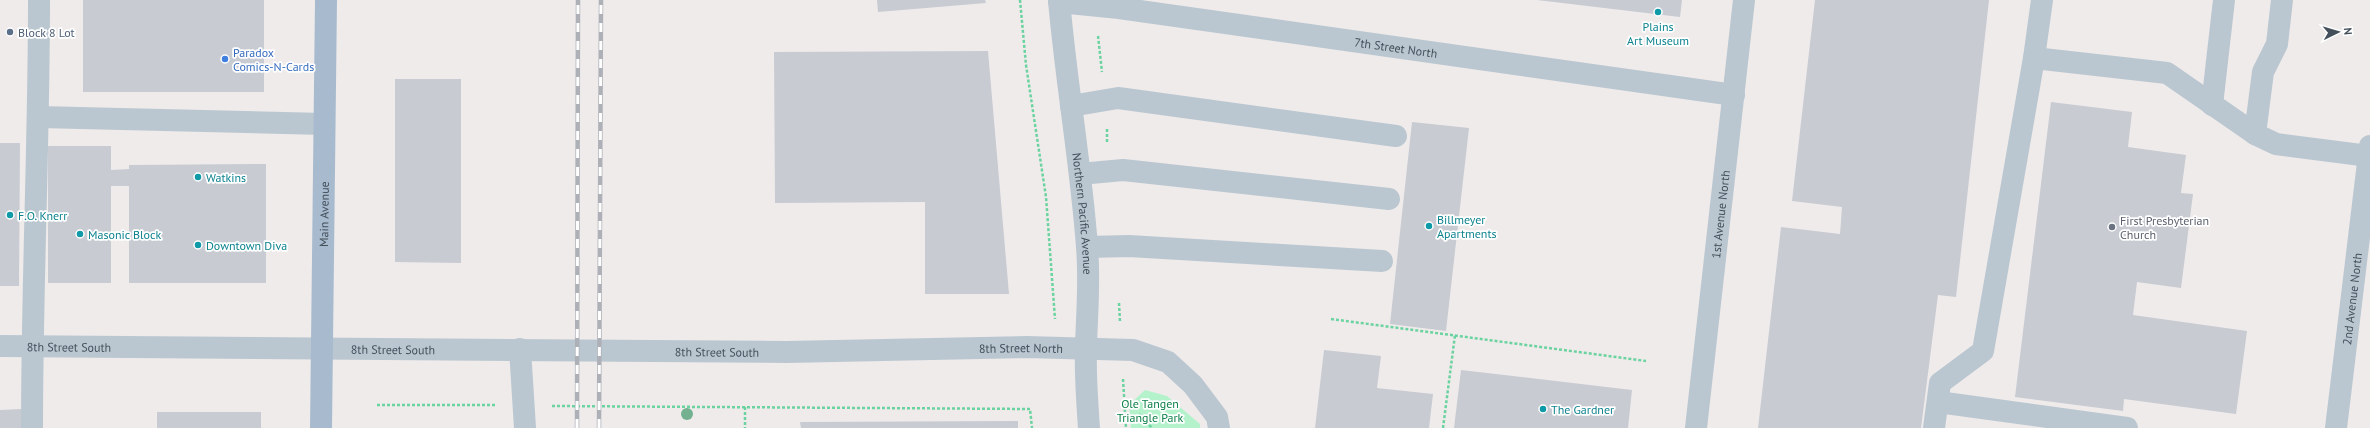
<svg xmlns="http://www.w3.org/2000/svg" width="2370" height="428" viewBox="0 0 2370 428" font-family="'PT Sans',sans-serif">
	<rect width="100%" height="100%" fill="#efebeb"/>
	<path fill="#b4f2cc" d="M1145,390l22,6 33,28v4h-69l-2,-23z"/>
	<g fill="#c8cbd2">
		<rect x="83" y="0" width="181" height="92"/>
		<path d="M877,0h108l1,3 -108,9z"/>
		<path d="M1537,0h145l-2,17z"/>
		<path d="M1815,0h174l-33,297 -18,-2 -17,133h-163l23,-201 59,7 2,-27 -50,-6z"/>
		<path d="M988,51l21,243h-84v-92l-150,1 -1,-151z"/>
		<path d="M395,79h66v184l-66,-1z"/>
		<path d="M2051,102l81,10 -4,35 58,8 -5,38 12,1 -12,94 -44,-6 -4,33 114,16 -11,83 -112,-15 -1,12 -108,-14z"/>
		<path d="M1412,122l57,6 -23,203 -56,-7z"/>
		<path d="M0,143h20l-1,143h-19z"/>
		<path d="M48,146h63v24l18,-1v-4l137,-1v119h-137v-97h-18v97h-63z"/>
		<path d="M1324,350l57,6 -4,32 56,6 -4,34h-114z"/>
		<path d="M1461,370l171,20 -4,38h-174z"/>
		<path d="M22,409v19h-22v-18z"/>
		<rect x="157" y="412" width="104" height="16"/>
		<path d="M1018,421v7h-217l-1,-6z"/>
	</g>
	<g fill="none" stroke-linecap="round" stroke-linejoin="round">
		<g stroke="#6ad39f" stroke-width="2.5" stroke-dasharray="3 2" stroke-linecap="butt">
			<path d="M1020,0l6,65 20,132 9,122"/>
			<path d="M1098,36l4,36"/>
			<path d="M1107,129v13"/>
			<path d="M1119,303l1,19"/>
			<path d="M1331,319l315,42"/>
			<path d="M1123,379l3,49"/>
			<path d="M377,405h118"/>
			<path d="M552,406l478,3 2,19"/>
			<path d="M745,407v21"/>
			<path d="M1139,414l13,14"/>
			<path d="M1443,428l12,-93"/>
		</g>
		<g stroke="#bbc7d0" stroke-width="22">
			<path id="s1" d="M1059,0c7,82 22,164 28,247 3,35 0,64 -1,99 -1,27 1,55 3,82"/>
			<path id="s2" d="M1059,2l60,6 615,87"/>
			<path d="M2034,58l133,15 88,61 21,10 93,12"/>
			<path d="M2212,105l12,-105"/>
			<path d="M1071,106l47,-8 278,38"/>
			<path d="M39,117l285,7"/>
			<path d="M2255,134l8,-62 14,-28 5,-44"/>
			<path d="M1080,174l43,-4 266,29"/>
			<path d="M1087,247l42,-1 253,15"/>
			<path id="s3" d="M0,346l786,6 241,-5 106,3 35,12 25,23 24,32 2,11"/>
			<path d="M520,349l5,79"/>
			<path d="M1938,402l189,26"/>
			<path d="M32,428c0,-143 7,-285 7,-428"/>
			<path id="s4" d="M1696,428l48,-428"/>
			<path d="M1934,428l6,-45 43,-32 51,-293 8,-58"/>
			<path id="s5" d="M2336,428l34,-282"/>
		</g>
		<path stroke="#a8bbce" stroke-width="22" id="s6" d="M321,428l5,-428"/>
		<defs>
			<g id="rail">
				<path d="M577,428l1,-428"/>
				<path d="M599,428l2,-428"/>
			</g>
		</defs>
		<use href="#rail" stroke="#adb1b7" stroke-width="4.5"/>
		<use href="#rail" stroke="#fff" stroke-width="3" stroke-dasharray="9" stroke-linecap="butt"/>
	</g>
	<circle fill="#73b191" cx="687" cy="414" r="6"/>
	<g fill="#0f9aa8" stroke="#fff" stroke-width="1.5">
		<circle cx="1658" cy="12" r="4"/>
		<circle cx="198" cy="177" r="4"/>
		<circle cx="10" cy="215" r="4"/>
		<circle cx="1429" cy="226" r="4"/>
		<circle cx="80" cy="234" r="4"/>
		<circle cx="198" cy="245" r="4"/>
		<circle cx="1543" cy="409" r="4"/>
	</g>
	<circle fill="#5c6f8a" stroke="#fff" stroke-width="1.5" cx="10" cy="32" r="4"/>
	<circle fill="#3f7fe0" stroke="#fff" stroke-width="1.5" cx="225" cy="59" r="4"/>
	<circle fill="#6b7280" stroke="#fff" stroke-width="1.5" cx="2112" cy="227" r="4"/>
	<g text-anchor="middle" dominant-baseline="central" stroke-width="3.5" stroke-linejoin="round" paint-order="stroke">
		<g font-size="12" fill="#0d838f" stroke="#fff" text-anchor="start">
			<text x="1658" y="26" text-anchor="middle">Plains<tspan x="1658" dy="14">Art Museum</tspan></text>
			<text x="206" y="177">Watkins</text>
			<text x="18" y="215">F.O. Knerr</text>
			<text x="1437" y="219">Billmeyer<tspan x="1437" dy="14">Apartments</tspan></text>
			<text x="88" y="234">Masonic Block</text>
			<text x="206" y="245">Downtown Diva</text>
			<text x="1551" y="409">The Gardner</text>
		</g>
		<g font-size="12" fill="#4e5e75" stroke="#fff" text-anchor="start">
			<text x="18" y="32">Block 8 Lot</text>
		</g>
		<g font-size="12" fill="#434f5b" stroke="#fff">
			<text stroke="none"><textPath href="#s2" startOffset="340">7th Street North</textPath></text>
			<text stroke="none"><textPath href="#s6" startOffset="214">Main Avenue</textPath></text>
			<text stroke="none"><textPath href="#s1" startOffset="215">Northern Pacific Avenue</textPath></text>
			<text stroke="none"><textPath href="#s4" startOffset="215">1st Avenue North</textPath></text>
			<text stroke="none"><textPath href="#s5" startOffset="130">2nd Avenue North</textPath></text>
			<text stroke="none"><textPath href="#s3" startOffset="69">8th Street South</textPath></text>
			<text stroke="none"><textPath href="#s3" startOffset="393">8th Street South</textPath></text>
			<text stroke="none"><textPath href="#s3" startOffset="1021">8th Street North</textPath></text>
			<text stroke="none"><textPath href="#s3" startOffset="717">8th Street South</textPath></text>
		</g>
		<g font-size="12" fill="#366cbe" stroke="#fff" text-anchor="start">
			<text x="233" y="52">Paradox<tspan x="233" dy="14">Comics-N-Cards</tspan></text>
		</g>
		<g font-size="12" fill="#5b616d" stroke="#fff" text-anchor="start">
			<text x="2120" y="220">First Presbyterian<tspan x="2120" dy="14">Church</tspan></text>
		</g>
		<g font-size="12" fill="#0e8148" stroke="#fff">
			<text x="1150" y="403">Ole Tangen<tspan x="1150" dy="14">Triangle Park</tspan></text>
		</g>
	</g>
	<g transform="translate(2338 32) rotate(85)" stroke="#ffffff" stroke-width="3" paint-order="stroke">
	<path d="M0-3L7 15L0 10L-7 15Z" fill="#434f5b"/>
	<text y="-6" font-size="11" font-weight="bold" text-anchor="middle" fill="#434f5b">N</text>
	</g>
</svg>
